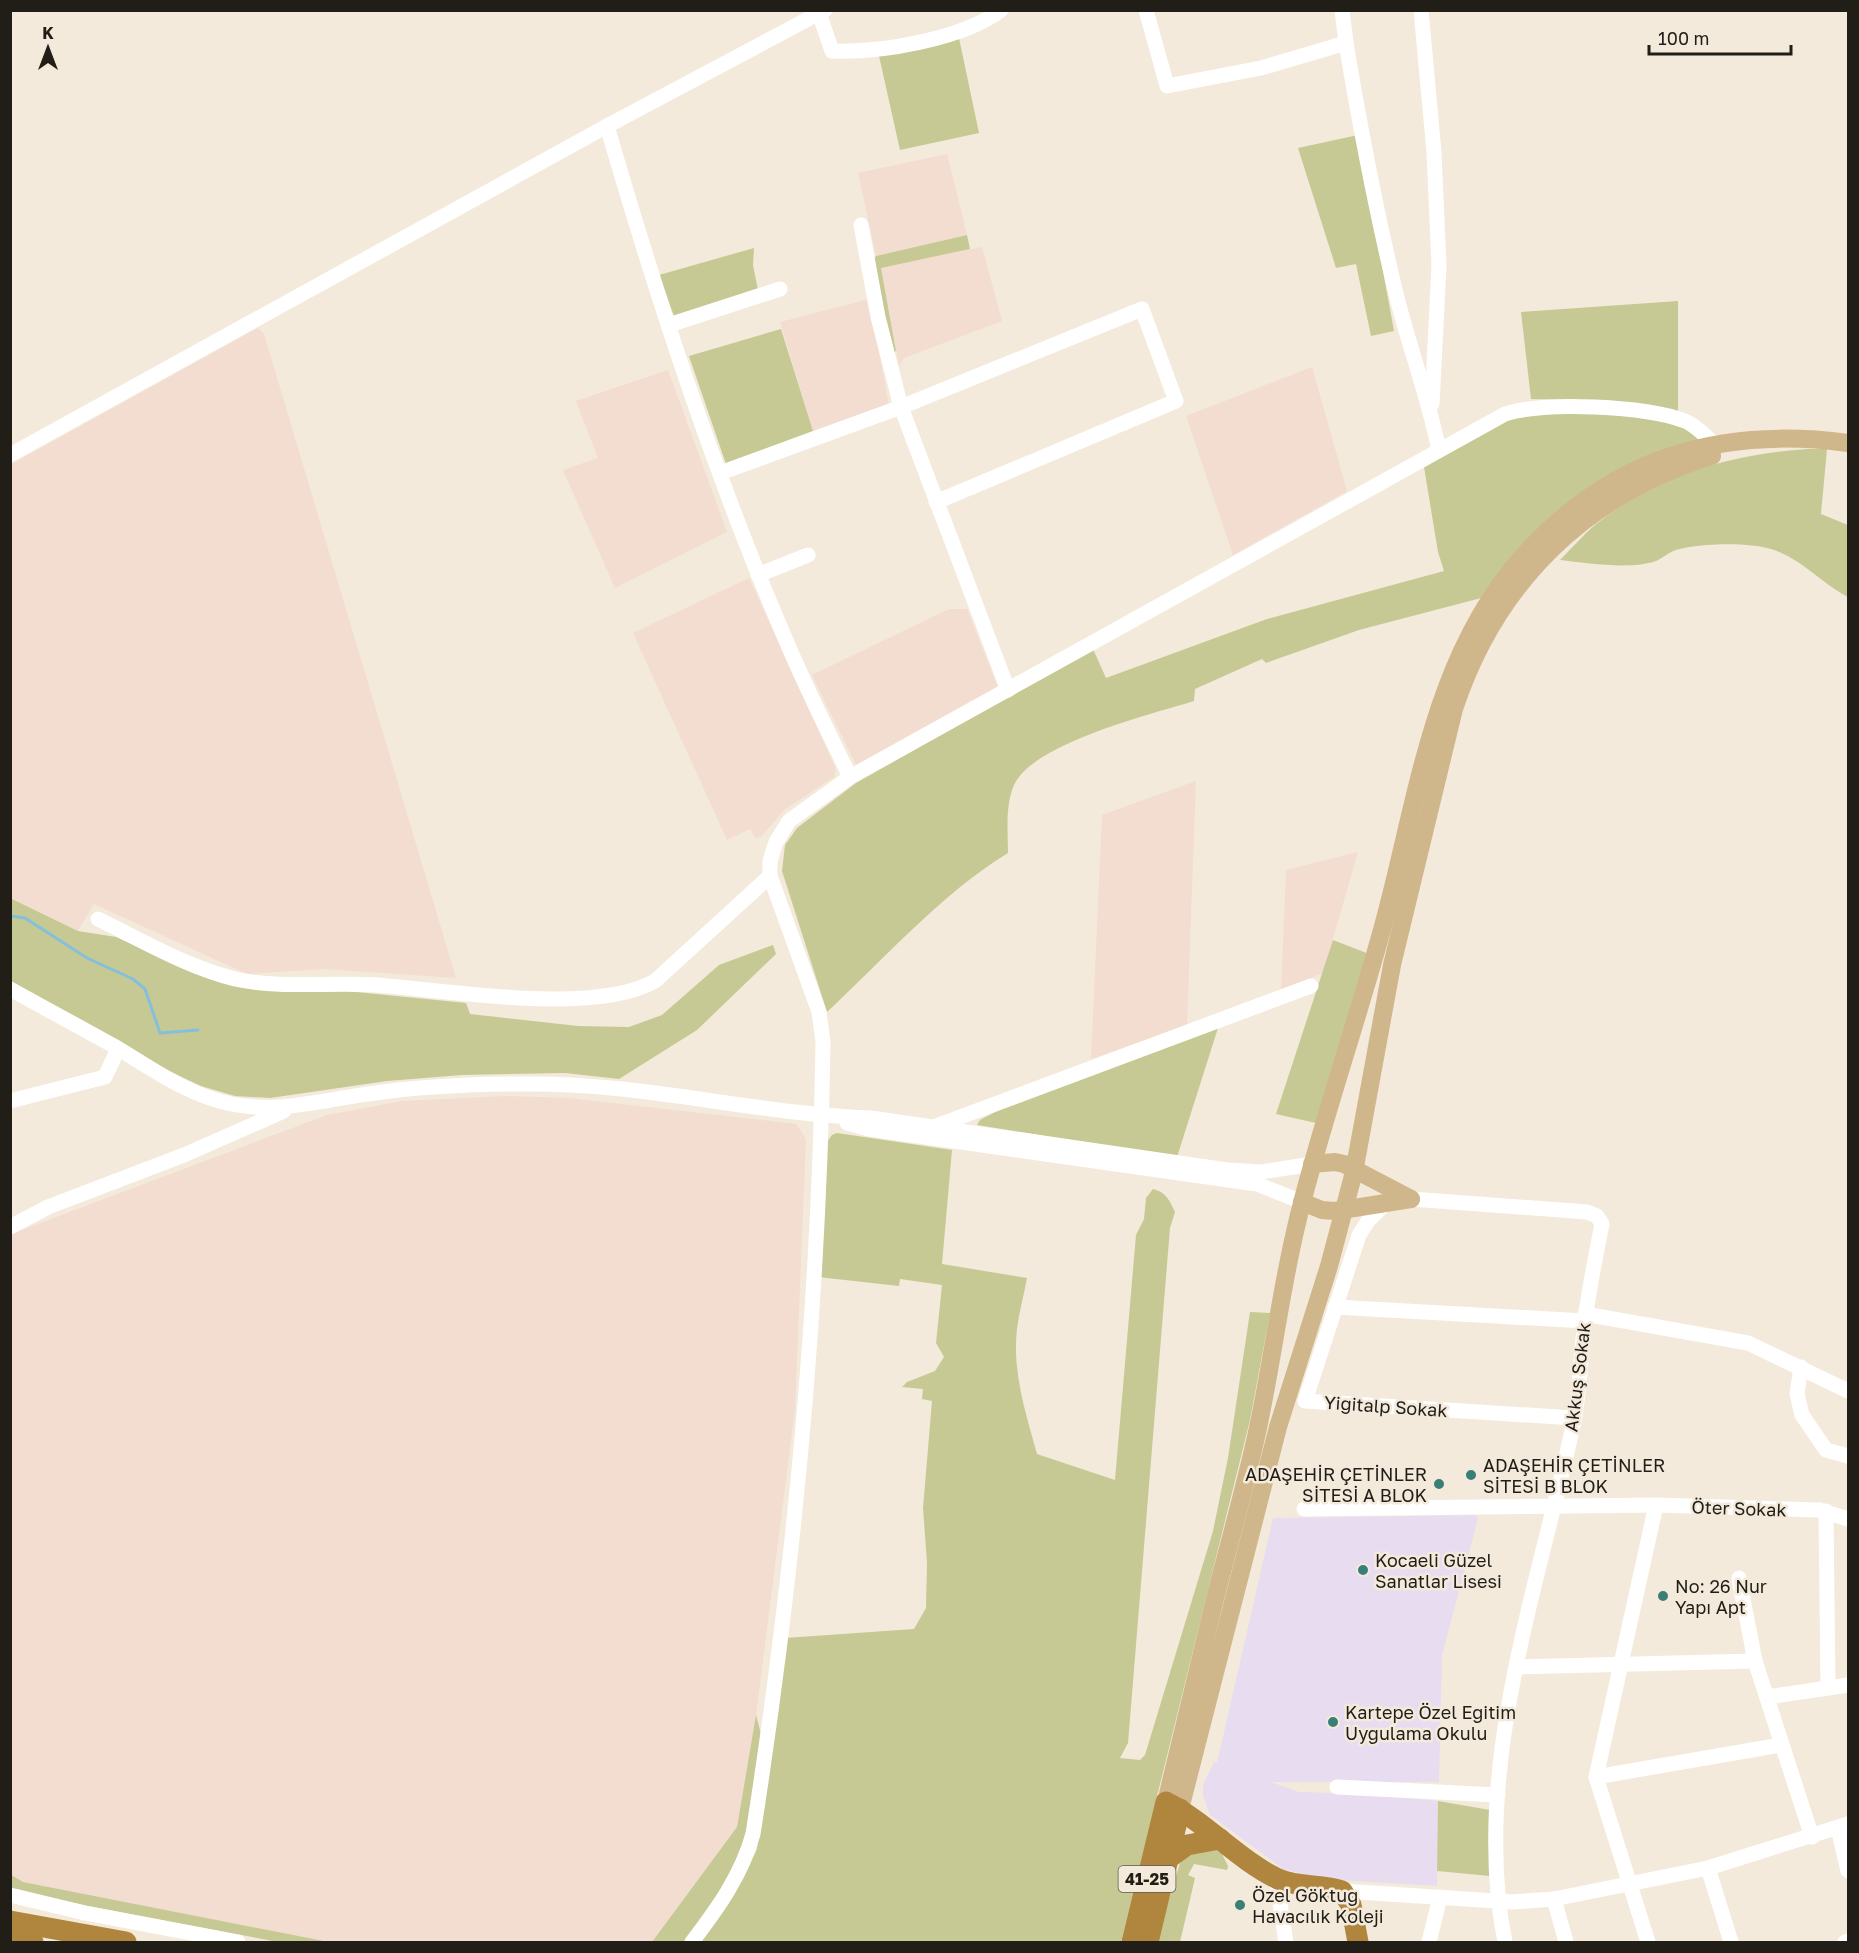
<svg xmlns="http://www.w3.org/2000/svg" width="1859" height="1953" viewBox="0 0 1859 1953" font-family="'Golos Text',sans-serif">
	<rect width="100%" height="100%" fill="#f3eadb"/>
	<g fill="#f2ddd0">
		<path d="M947,154l20,81 -91,21 -18,-83z"/>
		<path d="M982,247l20,74 -98,37 -5,8 -18,-98z"/>
		<path d="M869,299l20,106 -76,26 -33,-109z"/>
		<path d="M258,328l6,6 192,644 -131,-9 -78,5 -153,-70 -16,27 -67,-33 -1,-433z"/>
		<path d="M1312,367l35,124 -114,64 -47,-139z"/>
		<path d="M668,370l59,162 -112,56 -52,-118 35,-12 -22,-57z"/>
		<path d="M749,578l87,191 -2,8 -50,33 -23,27 -6,1 -5,-9 -23,11 -94,-207z"/>
		<path d="M949,609h18l31,79 -142,77 -44,-90z"/>
		<path d="M1196,781l-9,244 -96,34 11,-244z"/>
		<path d="M1358,852l-35,121 -42,17 5,-120z"/>
		<path d="M507,1096l61,2 228,26 10,15 -11,270 -39,306 -19,112 -85,115h-323l-306,-60 -12,-8 -1,-637 4,-4 313,-118 75,-14z"/>
	</g>
	<path fill="#e8dcf1" d="M1475,1515l3,4 -36,136 -3,127h-168l28,10 70,2 69,7 -1,85 -114,-7 -40,-10 -73,-54 -7,-19v-11l11,-23 3,1 56,-245z"/>
	<g fill="#c6c993">
		<path d="M959,38l20,95 -79,17 -21,-94z"/>
		<path d="M1358,135l36,196 -23,5 -15,-72 -20,4 -38,-120z"/>
		<path d="M967,235l3,14 -89,19 15,83 -5,3 -18,-94 3,-4z"/>
		<path d="M754,248l-1,17 5,25 -84,26 -15,-41z"/>
		<path d="M1678,301v111l-103,-12 -44,-1 -10,-87z"/>
		<path d="M781,329l32,102 -87,33 -37,-108z"/>
		<path d="M1580,411l88,10 16,5 17,15 -220,157 -122,32 -93,33 -4,-4 -67,30 -1,12c-42,13 -161,42 -180,84 -9,21 -6,46 -6,68 -66,40 -124,106 -181,159l-45,-141 3,-26 12,-17 59,-45 237,-134 13,29 161,-59 177,-48 -6,-19 -14,-85 84,-48z"/>
		<path d="M1807,449h20l-6,65 27,11v72c-27,-14 -46,-38 -77,-48 -22,-7 -72,-6 -95,1 -7,2 -13,8 -20,11 -26,9 -69,2 -96,-1 12,-12 23,-25 36,-36 60,-48 135,-70 211,-75z"/>
		<path d="M10,898l68,33 38,6 91,40 259,26 4,11 108,12 51,1 33,-12 57,-50 54,-20 3,9 -79,76 -78,49 -54,-6 -103,2 -75,6 -117,17 -35,-2 -34,-10 -40,-19 -150,-86z"/>
		<path d="M1333,940l36,14 -53,169 -40,-9z"/>
		<path d="M1218,1028l-41,129 -200,-32 3,-5 19,-10z"/>
		<path d="M837,1133l115,17 -10,114 85,14c-3,17 -8,34 -10,51 -5,43 9,85 20,125l78,26 21,-245 8,-16 2,-21 7,-9c13,3 17,12 22,23l-5,16 -42,515 -8,15 20,2 5,-5 68,-224 15,-73 22,-146 20,1 -20,107 -129,522h-423l46,-65 13,-28 28,-211 129,-9 12,-21 1,-45 -4,-55 9,-107 -10,-2 1,-10 -21,-2 5,-5 28,-11 9,-14 -8,-14 6,-58 -42,-6 -1,7 -81,-9 9,-135 5,-7z"/>
		<path d="M756,1715l5,19 -12,84 -7,31 -11,25 -46,68h-33l85,-115z"/>
		<path d="M1438,1801l52,9v66l-53,-5z"/>
		<path d="M1213,1848l9,6 6,12 -1,4 -33,-6 -6,11 7,3 -15,64h-24l25,-82 3,-5z"/>
		<path d="M10,1874l13,8 306,60h-51l-237,-45 -30,-8z"/>
	</g>
	<g fill="none" stroke-linecap="round" stroke-linejoin="round">
		<path stroke="#84c0db" stroke-width="3" d="M10,916l15,2 62,40 46,21 12,10 15,44 38,-3"/>
		<g stroke="#fff" stroke-width="15">
			<path d="M818,10l14,41c48,2 131,-12 169,-41"/>
			<path d="M1146,10l21,76 94,-18 85,-25c13,78 28,157 46,234 13,59 35,115 47,173"/>
			<path d="M1342,10l4,33"/>
			<path d="M1421,10l13,142 5,114 -7,138"/>
			<path d="M607,126c51,175 108,351 181,519 19,45 41,88 62,132"/>
			<path d="M861,225l17,92 23,90 107,283"/>
			<path d="M669,325l111,-36"/>
			<path d="M10,455l597,-329 218,-116"/>
			<path d="M720,473l181,-66 241,-98 34,92 -240,101"/>
			<path d="M758,575l50,-20"/>
			<path d="M98,919c45,22 89,48 137,60 46,10 95,3 141,6 70,5 218,31 279,-4l115,-105"/>
			<path d="M10,989c35,19 69,38 104,57 37,22 73,49 117,58 49,10 95,-5 144,-11 50,-7 102,-9 153,-9 116,-1 228,30 343,34l356,52 34,2 51,-8"/>
			<path d="M10,1101l95,-24 13,-28"/>
			<path d="M847,1123l22,6 388,55 45,18"/>
			<path d="M936,1126l375,-140"/>
			<path d="M1411,1199l176,13 10,4 5,8c-6,30 -12,60 -16,89 -6,38 -5,76 -13,113 -36,165 -102,347 -68,516"/>
			<path d="M1385,1204l-17,17 -9,14 -54,166 269,17"/>
			<path d="M10,1227l38,-20 136,-52 100,-44"/>
			<path d="M1335,1307l250,14"/>
			<path d="M1585,1314l163,29 100,48"/>
			<path d="M1801,1367l-4,27 5,21 24,35 22,6"/>
			<path d="M1304,1509l352,-4 163,5 29,9"/>
			<path d="M1826,1511l2,177"/>
			<path d="M1739,1578l16,83 57,176"/>
			<path d="M1518,1667l237,-6"/>
			<path d="M1767,1697l81,-12"/>
			<path d="M1596,1777l185,-32"/>
			<path d="M1337,1787l161,8"/>
			<path d="M1838,1828l10,43"/>
			<path d="M1708,1868l23,74"/>
			<path d="M1276,1878l10,64"/>
			<path d="M1342,1891l170,11 42,-3 154,-31 140,-44"/>
			<path d="M10,1895l75,18 153,29"/>
			<path d="M1554,1899l12,43"/>
			<path d="M692,1942c26,-34 49,-66 61,-108 41,-262 66,-527 70,-792l-4,-30 -49,-136v-15l6,-19 13,-21 61,-44 655,-363c39,-13 141,-8 180,7 11,5 20,14 29,23"/>
			<path d="M1429,1942l11,-45"/>
			<path d="M1648,1942l-52,-165 60,-272"/>
			<path d="M1845,1942l3,-1"/>
		</g>
		<g stroke="#d0b68b" stroke-width="18">
			<path d="M1312,1164l23,-2 9,2 67,35"/>
			<path d="M1302,1202l20,8 13,1 76,-12"/>
			<path d="M1166,1802c16,-65 31,-130 47,-195 15,-60 32,-119 45,-179 16,-76 25,-154 45,-229 24,-92 55,-181 80,-273 35,-127 49,-269 141,-371 89,-98 196,-129 324,-112"/>
			<path d="M1180,1809l98,-382 51,-161 25,-94 38,-207 62,-256c42,-127 131,-214 258,-253"/>
		</g>
		<g stroke="#b0853e" stroke-width="21">
			<path d="M1166,1860l21,-15 33,-6"/>
			<path d="M10,1921l116,21"/>
			<path d="M10,1938l23,4"/>
			<path d="M1132,1942l34,-140c41,21 71,57 112,77 21,9 43,5 64,12l9,14 7,37"/>
			<path d="M1148,1942l32,-133"/>
		</g>
	</g>
	<g fill="#397f77" stroke="#f3eadb" stroke-width="2">
		<circle cx="1471" cy="1475" r="6"/>
		<circle cx="1439" cy="1484" r="6"/>
		<circle cx="1363" cy="1570" r="6"/>
		<circle cx="1663" cy="1596" r="6"/>
		<circle cx="1333" cy="1722" r="6"/>
		<circle cx="1240" cy="1905" r="6"/>
	</g>
	<g text-anchor="middle" dominant-baseline="central" stroke-width="5" stroke-linejoin="round" paint-order="stroke">
		<rect fill="#f3eadb" stroke="#605b52" stroke-width="1.5" x="1118.5" y="1866" width="57" height="26" rx="4.5"/>
		<g font-size="16" font-weight="bold" fill="#211e18">
			<text x="1147" y="1879">41-25</text>
		</g>
		<g font-size="18" fill="#211e18" stroke="#f3eadb">
			<text transform="translate(1577 1377) rotate(-83)">Akkuş Sokak</text>
			<text transform="translate(1386 1406) rotate(4)">Yiğitalp Sokak</text>
			<text transform="translate(1739 1508) rotate(2)">Öter Sokak</text>
		</g>
		<g font-size="18" fill="#211e18" stroke="#f3eadb" text-anchor="start">
			<text x="1483" y="1465">ADAŞEHİR ÇETİNLER<tspan x="1483" dy="21">SİTESİ B BLOK</tspan></text>
			<text x="1427" y="1474" text-anchor="end">ADAŞEHİR ÇETİNLER<tspan x="1427" dy="21">SİTESİ A BLOK</tspan></text>
			<text x="1375" y="1560">Kocaeli Güzel<tspan x="1375" dy="21">Sanatlar Lisesi</tspan></text>
			<text x="1675" y="1586">No: 26 Nur<tspan x="1675" dy="21">Yapı Apt</tspan></text>
			<text x="1345" y="1712">Kartepe Özel Eğitim<tspan x="1345" dy="21">Uygulama Okulu</tspan></text>
			<text x="1252" y="1895">Özel Göktuğ<tspan x="1252" dy="21">Havacılık Koleji</tspan></text>
		</g>
	</g>
	<rect width="1859" height="1953" fill="none" stroke="#211e18" stroke-width="24"/>
	<g transform="translate(48 48)" stroke="#f3eadb" stroke-width="4.5" paint-order="stroke">
	<path d="M0-4.5L10 22L0 15L-10 22Z" fill="#211e18"/>
	<text y="-9" font-size="16" font-weight="bold" text-anchor="middle" fill="#211e18">K</text>
	</g>
	<path d="M1649 45v9h142v-9" fill="none" stroke="#211e18" stroke-width="3"/>
	<text x="1658" y="45" font-size="18" fill="#211e18" stroke="#f3eadb" stroke-width="4.5" paint-order="stroke">100 m</text>
</svg>
